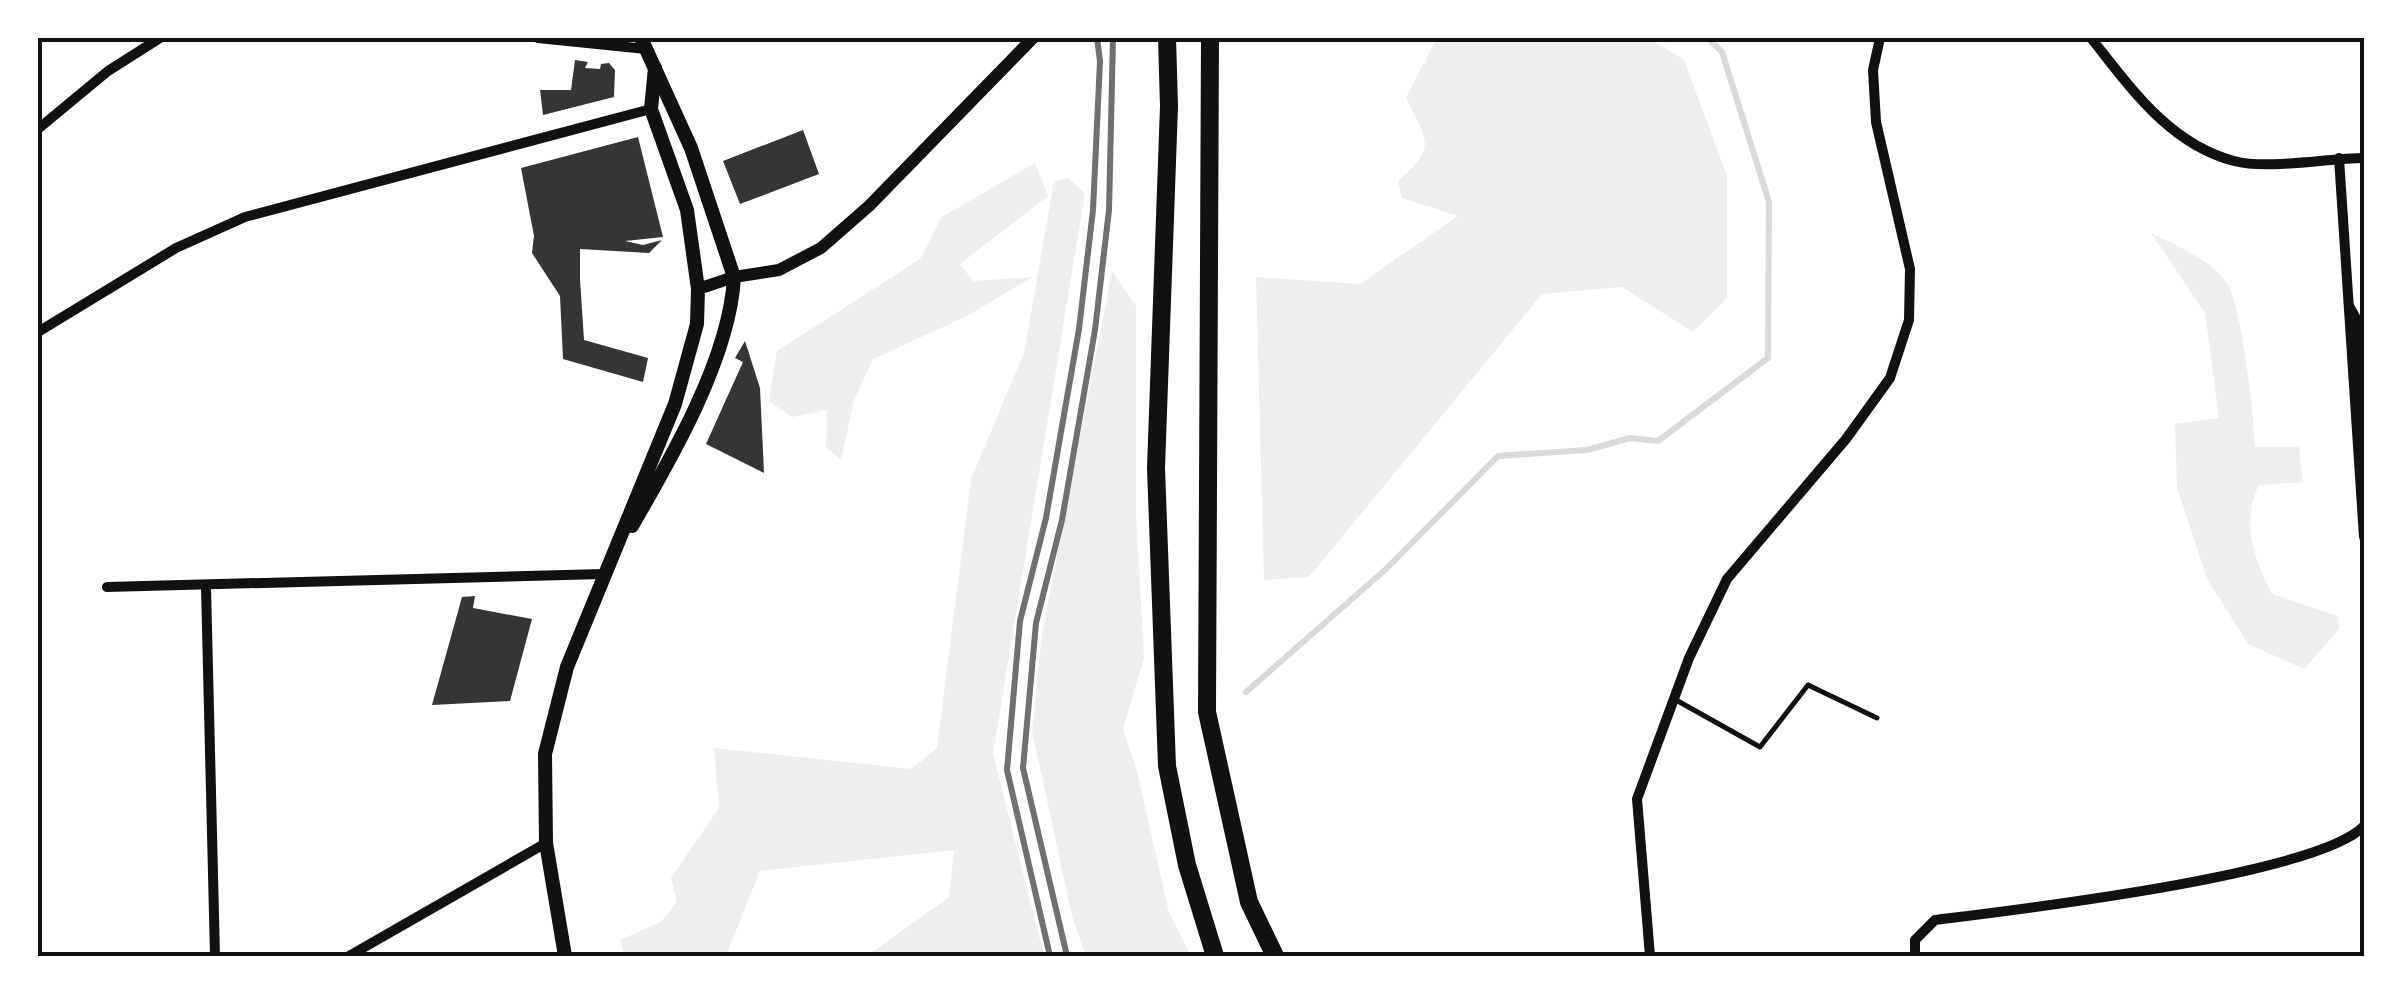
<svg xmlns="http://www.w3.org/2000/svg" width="2402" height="994" viewBox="0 0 2402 994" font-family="'Roboto Condensed',sans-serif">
	<rect width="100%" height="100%" fill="#fff"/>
	<g fill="#eee">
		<path d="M1437,38h212l35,22 43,116v122l-34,34 -71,-45 -80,7 -233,283 -45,3 -8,-303 104,7 98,-68 -56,-18 -4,-17c40,-35 29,-39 8,-83z"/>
		<path d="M1035,163l13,33 -88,68 13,17 60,-4 -68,40 -92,42 -19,41 -13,60 -15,-13 1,-37 -35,7 -23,-16 8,-50 143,-92 22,-42z"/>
		<path d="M1068,178l17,15 -92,561 51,202h-177l82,-59 5,-47 -194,21 -34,85h-101l-5,-16 41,-18 16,-20 -6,-24 48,-70 -5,-60 198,21 25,-21 34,-269 53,-126 30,-172z"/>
		<path d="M2151,233c24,12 63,28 77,52 14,24 26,131 27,162h44l4,35 -44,3c-19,35 -4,77 13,109l66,22 1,13 -35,40 -56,-25 -41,-65 -30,-92 -2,-63 44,-6 -14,-105z"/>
		<path d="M1112,271l24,35v208l8,144 -21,71 14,42 32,142 22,43h-105l-14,-40 -40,-185 10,-97z"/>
	</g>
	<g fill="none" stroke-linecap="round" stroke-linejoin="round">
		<path stroke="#d9d9d9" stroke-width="6" d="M1246,692l140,-123 112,-113 89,-6 43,-12 28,3 110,-83 1,-156 -47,-150 -14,-14"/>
	</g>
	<g fill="#353535">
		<path d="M575,60l13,2 -3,6 15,1 1,-5 8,-1 6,7 -1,27 -71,18 -3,-25h31z"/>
		<path d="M803,130l16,44 -79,30 -17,-43z"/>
		<path d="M638,137l25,100 -38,4 18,4 19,-5 -13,13 -69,-4v30l4,61 64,18 -5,24 -80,-23 -3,-63 -28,-43 2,-17 -13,-68z"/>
		<path d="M745,341l15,47 4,85 -58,-29 37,-82 -8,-4z"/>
		<path d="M475,596l-2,12 59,11 -22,82 -78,4 30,-108z"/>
	</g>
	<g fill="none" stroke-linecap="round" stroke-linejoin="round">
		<path stroke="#111" stroke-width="5" d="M1676,700l84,47 48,-62 69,33"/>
		<g stroke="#111" stroke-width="10">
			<path d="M538,38l108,11"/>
			<path d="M2091,38c39,49 78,106 143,123 35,9 93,-3 130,-3"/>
			<path d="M38,129l70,-58 52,-33"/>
			<path d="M2339,158l25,379"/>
			<path d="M2349,306l9,16 6,80"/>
			<path d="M38,332l138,-84 69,-31 406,-108"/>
			<path d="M107,587l496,-13"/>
			<path d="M206,587l9,369"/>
			<path d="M349,956l197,-113"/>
			<path d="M1650,956l-13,-157 52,-141 38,-79 119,-140 44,-61 19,-58 1,-51 -34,-147 -3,-52 7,-32"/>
			<path d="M1915,956v-16l20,-20c80,-10 382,-45 429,-94"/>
		</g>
		<path stroke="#111" stroke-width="12" d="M698,289l36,-12 45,-7 42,-22 48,-42 164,-168"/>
		<g stroke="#111" stroke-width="14">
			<path d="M632,526c40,-69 98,-169 102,-249l-43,-129 -50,-110"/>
			<path d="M565,956l-19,-113 -1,-89 22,-87 108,-263 22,-80 1,-35 -11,-79 -36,-101 4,-41"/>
		</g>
		<g stroke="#111" stroke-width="18">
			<path d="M1167,38l2,68 -13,362 11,298 20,99 28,91"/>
			<path d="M1210,38l-3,674 42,190 26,54"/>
		</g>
		<g stroke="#707070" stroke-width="6">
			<path d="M1050,956l-43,-186 13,-149 26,-103 33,-189 14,-119 7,-149 -3,-23"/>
			<path d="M1067,956l-44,-188 13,-145 26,-103 33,-190 14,-120 4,-172"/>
		</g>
	</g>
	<rect width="2402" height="994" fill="none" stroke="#ffffff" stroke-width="80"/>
	<rect x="40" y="40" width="2322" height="914" fill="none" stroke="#111" stroke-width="4"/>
</svg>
